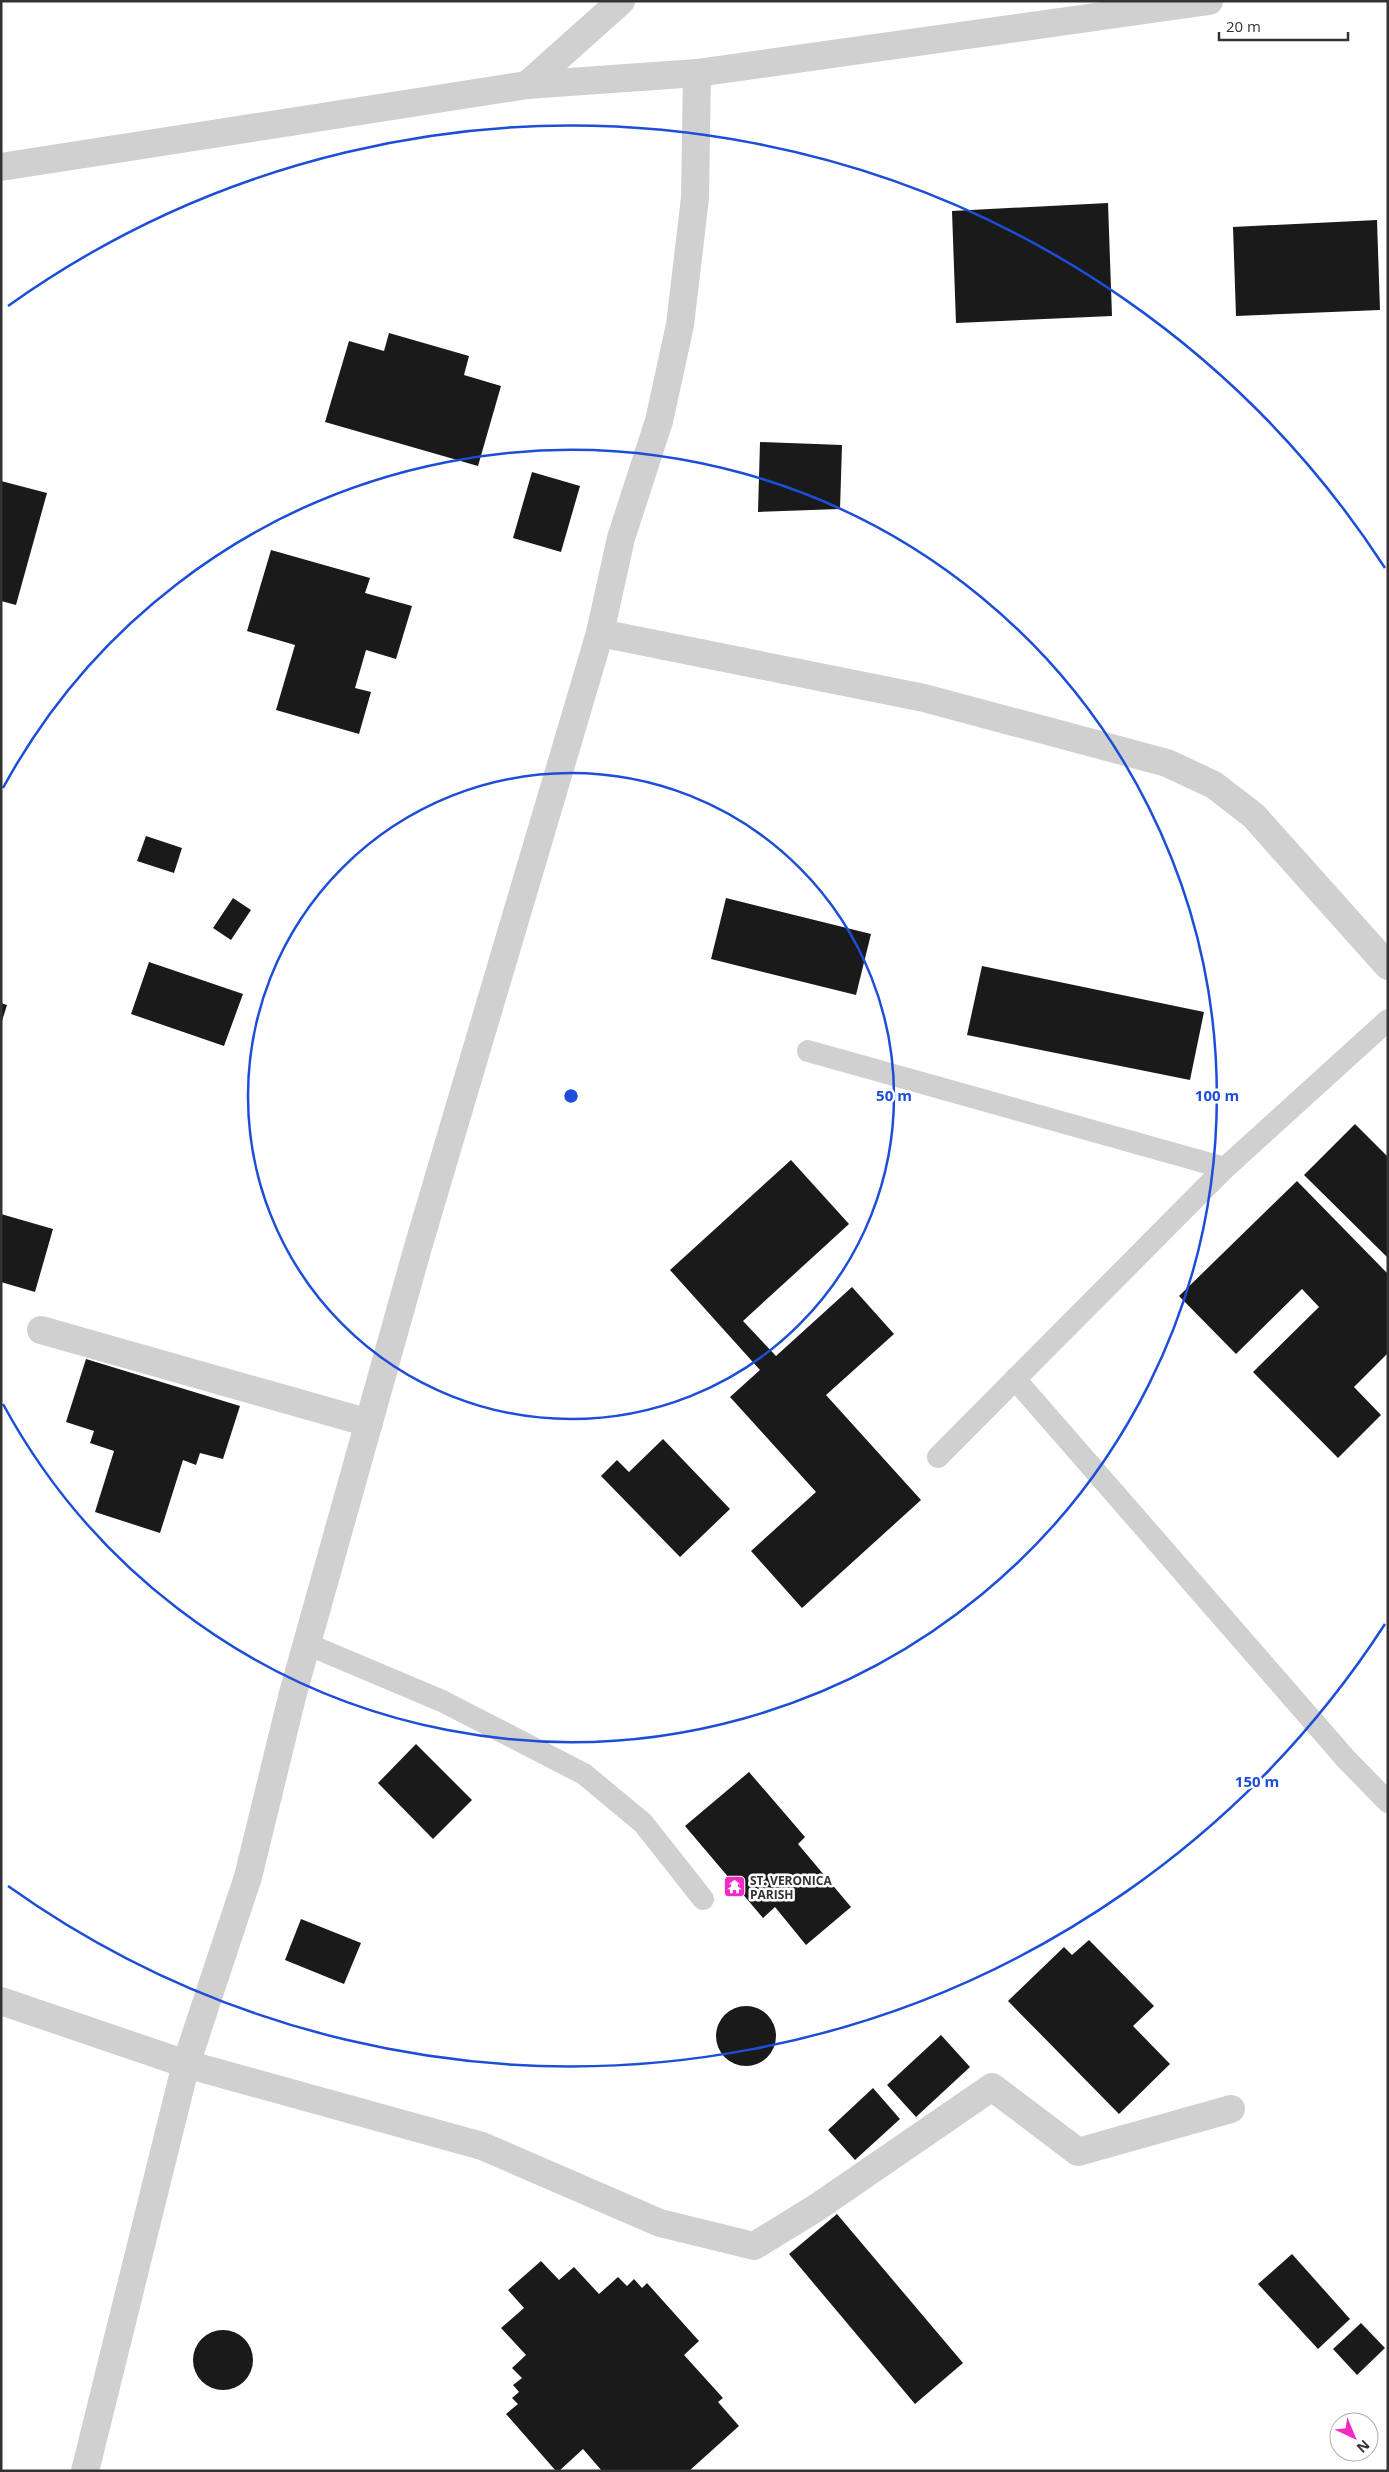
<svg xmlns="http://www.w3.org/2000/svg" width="1389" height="2472" viewBox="0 0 1389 2472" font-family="'Open Sans',sans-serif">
	<rect width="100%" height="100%" fill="#fff"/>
	<g fill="#1a1a1a">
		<path d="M1108,203l4,113 -156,7 -4,-112z"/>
		<path d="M1377,220l3,90 -144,6 -3,-89z"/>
		<path d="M389,333l80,23 -5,19 37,11 -23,80 -153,-44 24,-81 35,10z"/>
		<path d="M760,442l82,3 -2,64 -82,3z"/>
		<path d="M532,472l48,14 -19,66 -48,-14z"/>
		<path d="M1,481l46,12 -31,112 -15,-4z"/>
		<path d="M271,550l99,28 -5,15 47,13 -16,53 -30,-9 -11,38 16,4 -12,42 -83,-24 19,-65 -48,-14z"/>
		<path d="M146,836l36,12 -8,25 -37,-12z"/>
		<path d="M233,898l18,12 -20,30 -18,-12z"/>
		<path d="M726,898l145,36 -15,61 -145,-36z"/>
		<path d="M149,962l94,32 -19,52 -93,-32z"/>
		<path d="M982,966l222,46 -14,68 -223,-45z"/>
		<path d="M1,1003l6,2 -5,16h-1z"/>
		<path d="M1355,1124l33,33v101l-84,-83z"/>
		<path d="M791,1160l58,64 -106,97 33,35 76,-69 42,47 -68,61 95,105 -119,108 -51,-57 65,-59 -86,-95 30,-27 -90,-100z"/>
		<path d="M1297,1181l91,93v79l-34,34 27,28 -43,43 -85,-86 66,-65 -17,-18 -66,65 -57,-58z"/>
		<path d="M1,1214l52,15 -18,63 -34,-10z"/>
		<path d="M86,1359l154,47 -17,53 -23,-6 -4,12 -13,-5 -23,73 -65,-21 19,-61 -24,-8 4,-12 -28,-9z"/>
		<path d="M663,1439l67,70 -50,48 -79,-81 16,-16 12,12z"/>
		<path d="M416,1744l56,56 -39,39 -55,-56z"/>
		<path d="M749,1772l56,65 -7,7 53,63 -45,38 -31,-38 -12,11 -78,-92z"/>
		<path d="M301,1919l60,24 -17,41 -59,-24z"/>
		<path d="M1089,1940l65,66 -21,20 37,38 -51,50 -111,-113 56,-54 8,8z"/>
		<circle cx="746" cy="2036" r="30"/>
		<path d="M941,2035l29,32 -54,50 -29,-32z"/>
		<path d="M873,2088l27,31 -45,41 -27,-30z"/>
		<path d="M837,2214l126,149 -48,41 -126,-150z"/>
		<path d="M1292,2254l58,65 -32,30 -60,-65z"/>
		<path d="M541,2261l18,19 15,-13 25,27 19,-17 9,9 7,-7 8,9 5,-5 52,58 -15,14 39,43 -5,4 21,24 -50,45h-87l-19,-22 -24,22h-3l-50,-57 12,-10 -6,-6 7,-6 -6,-7 9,-7 -10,-10 14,-13 -25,-27 23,-20 -16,-18z"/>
		<path d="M1361,2323l24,25 -28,27 -24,-26z"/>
		<circle cx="223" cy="2360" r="30"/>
	</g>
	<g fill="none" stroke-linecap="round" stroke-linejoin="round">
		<g stroke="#d0d0d0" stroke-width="22">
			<path d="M808,1051l417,117"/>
			<path d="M1015,1379l331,380 42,43"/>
			<path d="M938,1457l287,-289 163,-148"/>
			<path d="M307,1644l135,57 142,73 59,49 60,76"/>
		</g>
		<g stroke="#d0d0d0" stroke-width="28">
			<path d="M527,85l94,-84"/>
			<path d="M1,167l526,-82 170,-12 512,-72"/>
			<path d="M600,633l324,65 243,65 47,22 40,31 134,150"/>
			<path d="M41,1330l328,93"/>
			<path d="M1,2001l185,63 296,82 178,77 94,23 62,-38 176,-121 86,65 153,-43"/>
			<path d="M85,2471l101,-407 62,-187 45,-184 125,-446 182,-614 21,-95 38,-117 21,-96 15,-127 2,-125"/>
		</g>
	</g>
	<g fill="none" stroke="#1d4ed8" stroke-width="2.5">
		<circle cx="571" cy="1096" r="323"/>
		<path d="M3 788A646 646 0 1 1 3 1404"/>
		<path d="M1385 1624A970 970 0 0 1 8 1886M8 306A970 970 0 0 1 1385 568"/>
	</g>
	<defs>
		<symbol id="temple-square" viewBox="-11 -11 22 22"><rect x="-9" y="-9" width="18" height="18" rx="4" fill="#f628c6" stroke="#fff"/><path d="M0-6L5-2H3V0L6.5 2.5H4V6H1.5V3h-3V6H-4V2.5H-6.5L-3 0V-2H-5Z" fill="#fff"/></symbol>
	</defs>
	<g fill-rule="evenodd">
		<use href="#temple-square" x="722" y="1874" width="25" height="25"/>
	</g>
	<g text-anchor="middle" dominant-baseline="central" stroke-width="5" stroke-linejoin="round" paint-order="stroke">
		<g font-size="12" font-weight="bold" fill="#333" stroke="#fff" text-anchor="start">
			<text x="750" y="1880">ST. VERONICA<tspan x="750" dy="14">PARISH</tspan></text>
		</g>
	</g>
	<circle cx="571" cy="1096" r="8" fill="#1d4ed8" stroke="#fff" stroke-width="2.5"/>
	<g font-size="15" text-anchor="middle" font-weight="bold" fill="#1d4ed8" stroke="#fff" stroke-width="5" stroke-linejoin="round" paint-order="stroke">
		<text x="894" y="1101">50 m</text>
		<text x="1217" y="1101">100 m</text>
		<text x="1257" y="1787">150 m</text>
	</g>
	<rect width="1389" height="2472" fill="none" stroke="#333333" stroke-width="5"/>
	<g transform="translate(1354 2437) rotate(136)"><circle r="24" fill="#ffffff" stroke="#adadad"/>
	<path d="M0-4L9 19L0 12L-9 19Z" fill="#f628c6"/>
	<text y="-8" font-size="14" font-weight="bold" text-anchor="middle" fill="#333333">N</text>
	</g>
	<path d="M1219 32v8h129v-8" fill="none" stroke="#333333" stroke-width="2.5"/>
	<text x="1226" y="32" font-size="15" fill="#333333" stroke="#ffffff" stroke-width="4" paint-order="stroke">20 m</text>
</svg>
